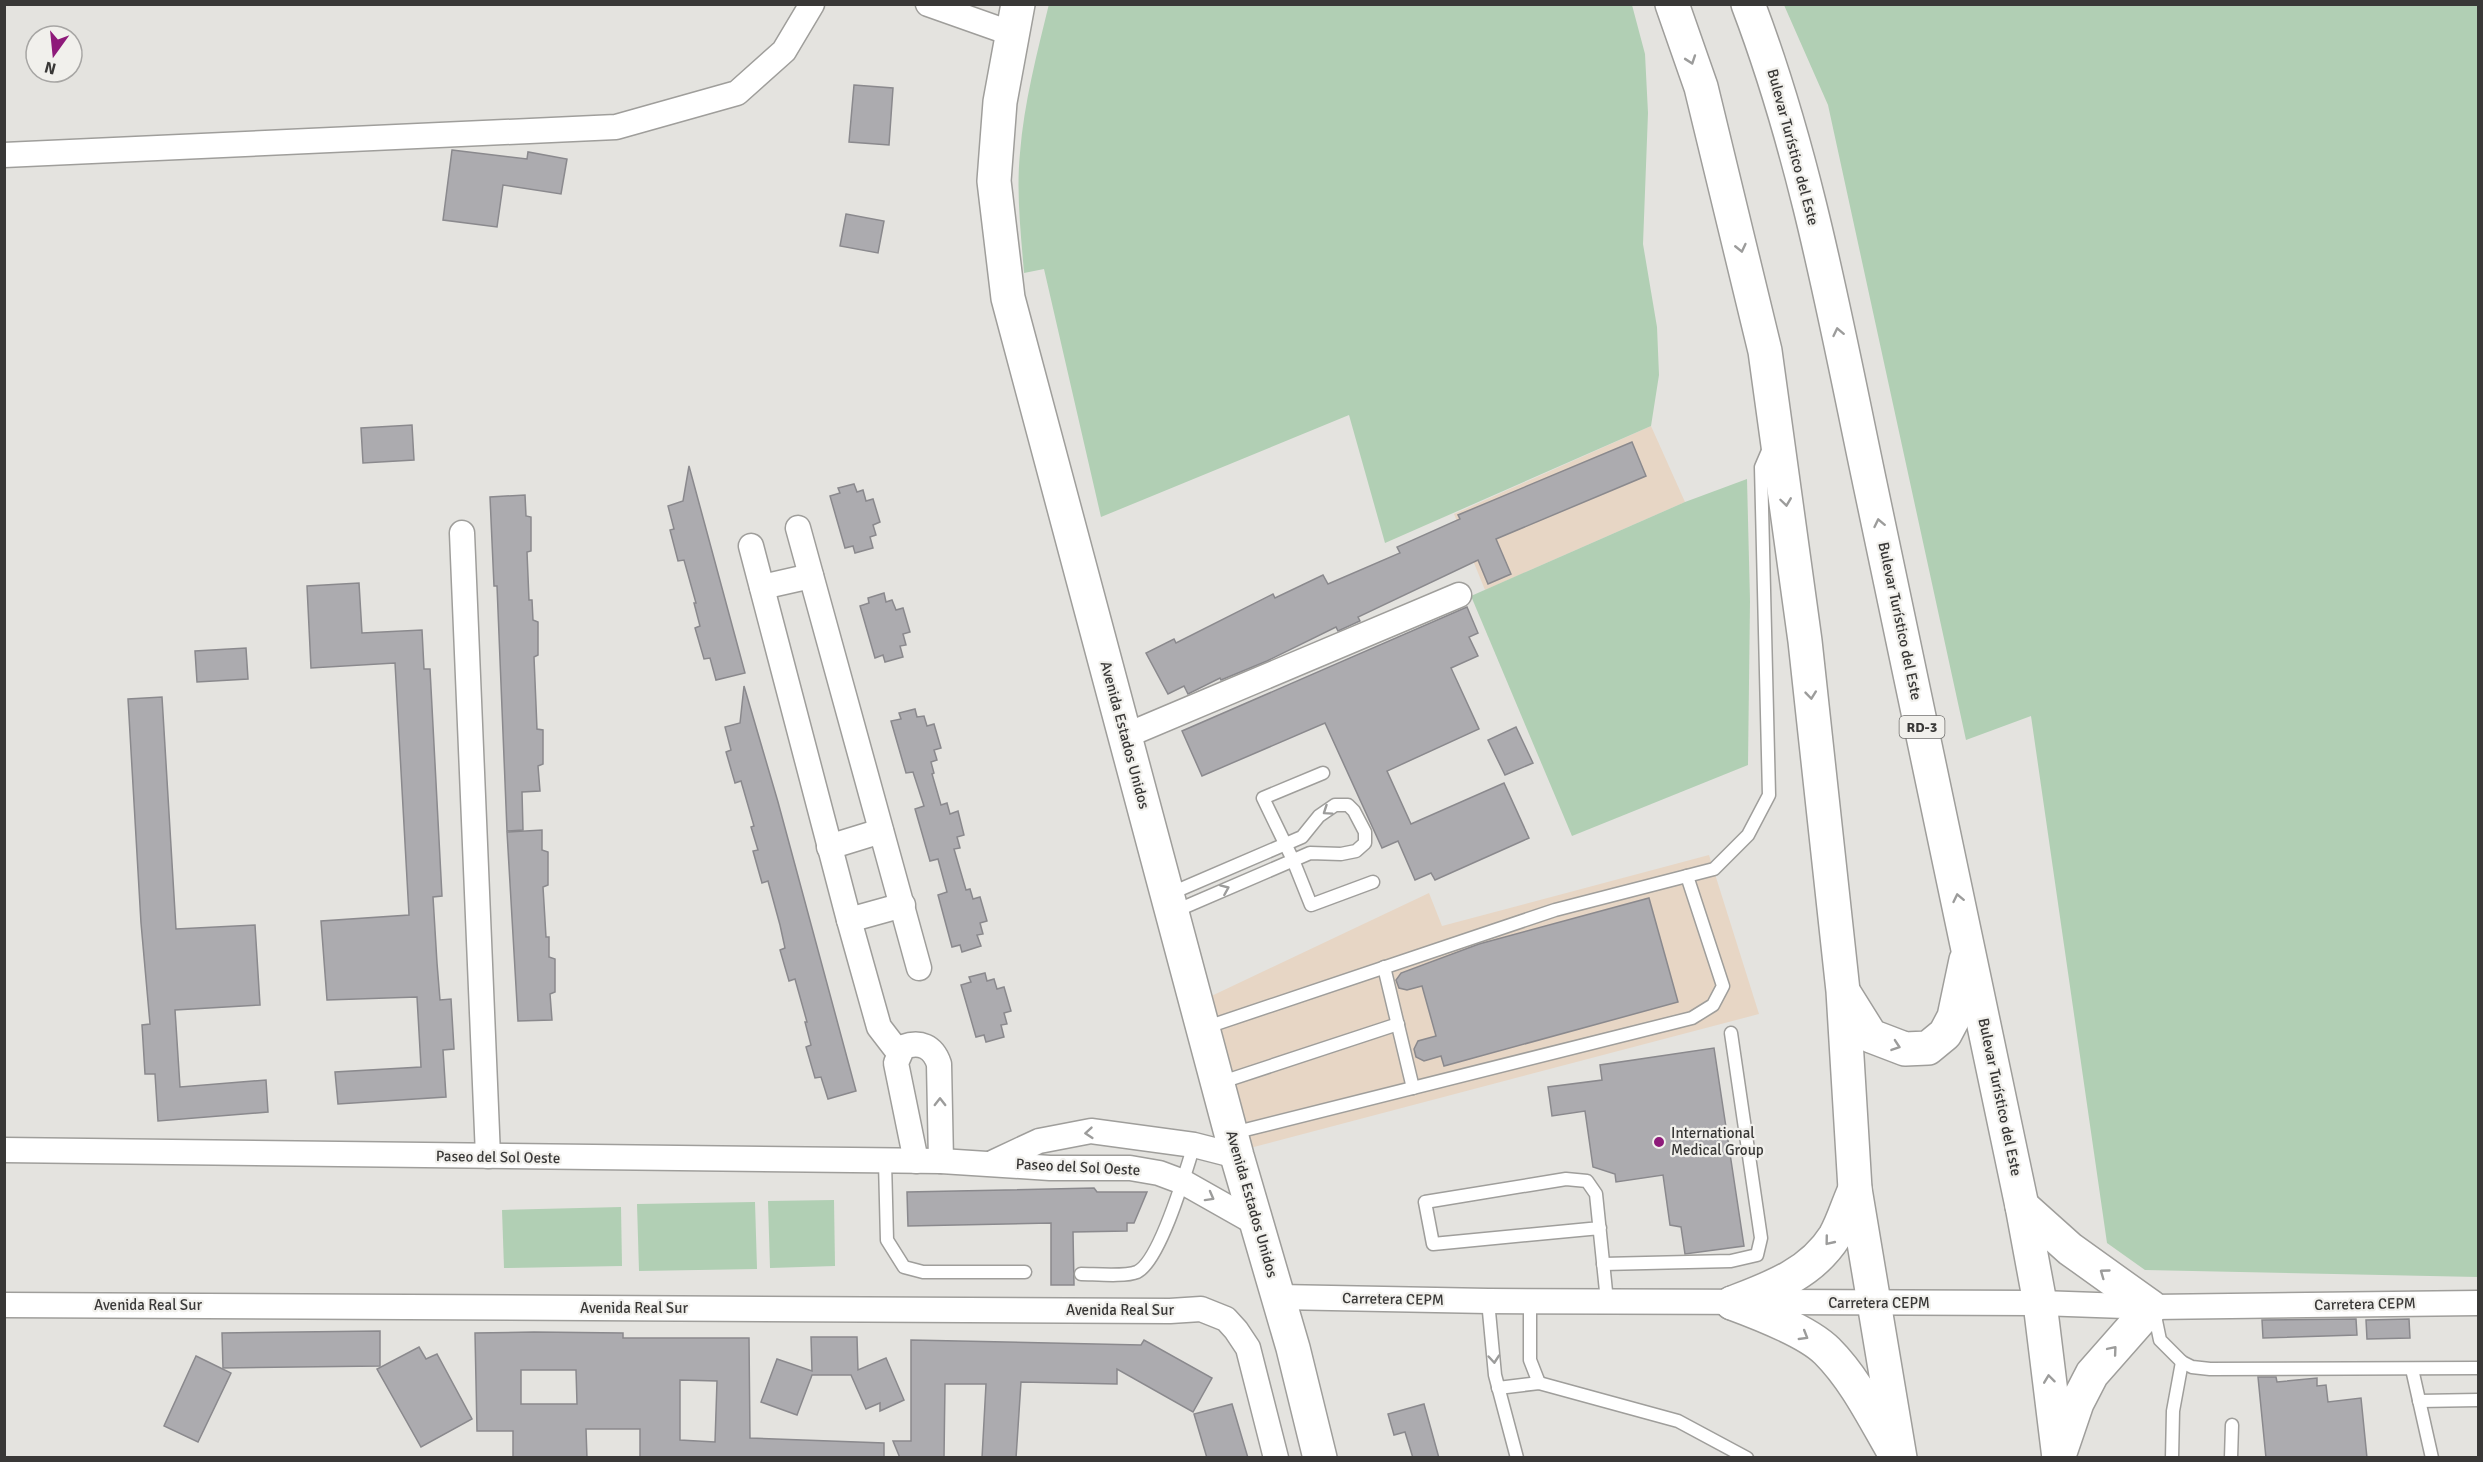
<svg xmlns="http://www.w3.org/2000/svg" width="2483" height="1462" viewBox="0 0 2483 1462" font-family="Signika,sans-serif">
	<rect width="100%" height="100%" fill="#e4e3df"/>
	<g fill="#e7d6c5">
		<path d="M1651,426l34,76 -200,88 -31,-76z"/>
		<path d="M1709,855l50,159 -509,134 -47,-148 226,-107 13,33z"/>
	</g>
	<g fill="#b1cfb4">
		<path d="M1049,4l583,1 13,49 3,59 -5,131 14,83 2,48 -8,51 -266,117 -36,-128 -248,102 -57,-248 -20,4c-3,-39 -8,-80 -4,-120 4,-50 17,-100 29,-149z"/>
		<path d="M1784,5h694v1272l-333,-7 -38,-27 -76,-527 -65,24 -138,-635z"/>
		<path d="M1747,479l3,122 -2,164 -176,71 -101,-240 214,-94z"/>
		<path d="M834,1200l1,66 -65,2 -2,-67z"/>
		<path d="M755,1202l2,67 -118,2 -2,-67z"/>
		<path d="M621,1207l1,59 -118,2 -2,-58z"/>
	</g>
	<g fill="#acabaf" stroke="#8a898d" stroke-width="1.5" fill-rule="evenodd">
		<path d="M854,85l39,3 -4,57 -40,-3z"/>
		<path d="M452,150l75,9 1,-7 39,7 -6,35 -58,-9 -6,42 -54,-7z"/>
		<path d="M846,214l38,7 -6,32 -38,-7z"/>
		<path d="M412,425l2,35 -51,3 -2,-35z"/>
		<path d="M1632,442l14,34 -150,63 15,35 -23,10 -10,-24 -120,57 2,4 -22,10 -2,-4 -69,34 -46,19 -1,-2 -32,16 -4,-8 -16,8 -22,-41 28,-14 2,4 97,-49 2,4 48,-23 5,9 72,-31 -3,-6 63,-28 -2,-4z"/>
		<path d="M689,466l56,207 -29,7 -6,-22 -6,1 -9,-31 5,-2 -6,-23h2l-12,-43 -6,1 -8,-31 4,-1 -6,-23 15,-5z"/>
		<path d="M854,484l3,8 6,-2 3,11 7,-2 7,23 -7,3 3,10 -6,2 3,11 -18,5 -2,-7 -8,2 -15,-52 10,-3 -2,-5z"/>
		<path d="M525,495l1,21 5,1v34l-4,1 2,48h3l1,20 5,2v33l-4,2 3,72 6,1v34l-5,2 2,25 -18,1 1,38 -16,1 -10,-245h-3l-4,-89z"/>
		<path d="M359,583l3,50 60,-3 2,39h6l12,227 -9,1 4,66 3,37 11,-1 3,50 -11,1 3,47 -108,7 -3,-32 86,-5 -4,-70 -90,3 -6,-79 88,-6 -14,-252 -84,5 -4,-82z"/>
		<path d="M884,593l2,9 6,-2 4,10 7,-2 7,24 -7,2 3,11 -6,1 3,11 -18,5 -2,-7 -8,3 -15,-52 9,-3 -1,-5z"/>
		<path d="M1467,607l11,26 -9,4 9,19 -27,12 28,61 -92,42 24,53 93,-41 25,55 -94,42 -4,-7 -16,7 -17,-39 -16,7 -57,-125 -123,53 -20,-45z"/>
		<path d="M246,648l2,31 -51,3 -2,-31z"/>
		<path d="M744,686l34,116 78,289 -28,8 -7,-22 -6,1 -9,-31 5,-2 -6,-23h2l-12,-43 -6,2 -9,-31 5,-2 -5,-23 -12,-44 -6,2 -9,-32 5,-1 -7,-23 3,-1 -13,-45 -6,2 -9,-31 5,-2 -6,-23 15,-4z"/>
		<path d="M162,697l14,232 79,-4 5,80 -85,5 5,77 86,-7 2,32 -110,9 -3,-47h-10l-3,-49 8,-1 -9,-101 -13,-224z"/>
		<path d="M915,709l2,8 7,-1 3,10 7,-2 7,24 -7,2 3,10 -6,2 3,11 -2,1 9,31 6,-2 3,11 8,-3 6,24 -7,2 3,11 -6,1 12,41 4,-1 3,10 7,-2 7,24 -7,2 3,11 -6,1 4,11 -19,6 -2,-7 -8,2 -14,-52 9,-3 -9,-33 -8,2 -15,-52 9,-3 -11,-34 -7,1 -15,-52 10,-2 -2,-6z"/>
		<path d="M1516,727l17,36 -28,12 -17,-35z"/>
		<path d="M542,830v20l6,2v33l-5,2 3,50h3v20l6,2v33l-5,2 2,26 -34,1 -11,-189z"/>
		<path d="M1649,898l29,104 -234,64 -3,-10 -17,5 -8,-4 -2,-8 4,-8 18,-5 -14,-50 -15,4 -8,-2 -3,-8 5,-7 78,-29z"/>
		<path d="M985,973l2,8 7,-2 3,10 7,-2 7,24 -7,2 3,11 -6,1 3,12 -18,5 -2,-7 -8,2 -15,-52 10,-3 -2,-5z"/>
		<path d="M1714,1048l30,198 -59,8 -4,-27 -11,-2 -7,-50 -47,7 -1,-8 -22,-7 -8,-56 -33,5 -4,-29 54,-7 -2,-15z"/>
		<path d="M1094,1188l3,4h50l-13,31h-7v8l-54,1 1,53h-23v-62l-143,3 -1,-34z"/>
		<path d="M2356,1319l1,16 -94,3 -1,-18z"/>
		<path d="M2409,1319l1,19 -43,1 -1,-19z"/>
		<path d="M380,1331v35l-157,2 -1,-35z"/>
		<path d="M534,1332l89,1v5h126l1,100 134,5v15h-244v-29h-54l1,29h-74v-27h-36l-2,-98zM521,1370h55l1,34h-56zM680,1380l37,1 -2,61 -35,-2z"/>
		<path d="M811,1337h46l1,33 28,-12 18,42 -24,11v-8l-14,6 -15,-34h-39l-15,40 -36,-13 16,-43 35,12z"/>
		<path d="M911,1340l230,5 3,-5 68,38 -19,34 -76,-43v15l-96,-2 -5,76h-34l4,-74h-41l-1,74h-44l-7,-17h18z"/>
		<path d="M419,1347l7,12 11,-5 35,65 -51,28 -44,-78z"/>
		<path d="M196,1356l35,17 -33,69 -34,-16z"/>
		<path d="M2258,1377h18l1,5 40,-4v8l9,-1 2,17 33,-4 6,60h-101z"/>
		<path d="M1232,1404l16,54h-41l-13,-44z"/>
		<path d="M1424,1404l15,54h-26l-8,-26 -11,3 -6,-21z"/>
	</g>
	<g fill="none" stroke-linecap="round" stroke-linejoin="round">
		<defs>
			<g id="lane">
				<path d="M1323,773l-60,25 30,62 18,45 62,-23"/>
				<path d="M1167,895l135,-58 17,-21 16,-11h13l6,6 11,21v11l-9,8 -15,3 -31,-1 -137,59"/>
				<path d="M1384,967l29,121"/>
				<path d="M1204,1028l351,-118 159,-41 34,-34 21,-40 -8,-328 9,-21"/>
				<path d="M1219,1083l179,-59"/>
				<path d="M1233,1133l459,-115 21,-13 10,-19 -36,-110"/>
				<path d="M885,1162l2,78 17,27 19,5h102"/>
				<path d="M1600,1228l-167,16 -8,-42 141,-23 21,2 9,13 11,107"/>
				<path d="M1603,1264l128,-3 26,-6 4,-17 -30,-205"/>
				<path d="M1081,1274c13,0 44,3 56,-2 23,-11 49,-101 57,-127"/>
				<path d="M1530,1300v60l9,23"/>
				<path d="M1488,1301l7,74 22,83"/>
				<path d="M2154,1311l6,29 22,22 10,5 18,2 268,-1"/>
				<path d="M2412,1369l20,89"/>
				<path d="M1498,1388l41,-5 139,38 69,37"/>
				<path d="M2419,1401l59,-1"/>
				<path d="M2172,1458l1,-47 9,-49"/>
				<path d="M2231,1458l1,-33"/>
			</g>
			<g id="street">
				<path d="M928,4l85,30"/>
				<path d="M4,155l612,-28 121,-34 47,-42 28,-47"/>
				<path d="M798,528l121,440"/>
				<path d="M462,533l26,623"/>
				<path d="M751,546l98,374 30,107 20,26"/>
				<path d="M762,587l49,-11"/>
				<path d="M1125,736l334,-141"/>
				<path d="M829,847l52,-16"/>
				<path d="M849,920l54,-15"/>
				<path d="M4,1150l937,11 109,7h80l29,5 24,9 76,43"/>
				<path d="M916,1161l-20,-98 7,-16c17,-6 30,-1 36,17l2,97"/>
				<path d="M994,1162l45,-21 52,-10 103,14 43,11"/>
				<path d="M1279,1297l209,4 552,2 113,4 325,-4"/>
				<path d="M4,1305l1166,6 31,-2 25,10 10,11 12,18 28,110"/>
			</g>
			<path id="secondary" d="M1018,4l-18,98 -6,79 14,117 229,858 56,192 27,110"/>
			<g id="highway">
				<path d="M1672,4l29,83 64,264 40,290 38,350 12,198 45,269"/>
				<path d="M1748,4c59,155 88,319 122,480 52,240 102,481 152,722l18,97 19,155"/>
				<path d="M1846,996l25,40 34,13 23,-1 17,-14 9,-17 12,-57"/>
				<path d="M2022,1206l48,43 81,58 -59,67 -15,29 -16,47"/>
				<path d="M1732,1303c27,10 75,28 95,48 27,27 45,63 64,96"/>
				<path d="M1732,1303c39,-15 79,-29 103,-67 8,-14 13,-32 20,-47"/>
			</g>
		</defs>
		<use href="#lane" stroke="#9f9e9b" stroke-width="15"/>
		<use href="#street" stroke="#9f9e9b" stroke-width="27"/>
		<use href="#secondary" stroke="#9f9e9b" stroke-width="36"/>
		<use href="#highway" stroke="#9f9e9b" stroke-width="36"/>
		<use href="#lane" stroke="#fff" stroke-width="12"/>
		<use href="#street" stroke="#fff" stroke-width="24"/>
		<use href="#secondary" stroke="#fff" stroke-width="33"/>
		<use href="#highway" stroke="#fff" stroke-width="33"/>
	</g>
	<defs><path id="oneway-chevron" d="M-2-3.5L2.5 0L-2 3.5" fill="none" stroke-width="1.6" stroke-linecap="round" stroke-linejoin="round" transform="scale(1.5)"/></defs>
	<g stroke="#9c9c9b">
		<use href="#oneway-chevron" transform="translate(1691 60) rotate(71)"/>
		<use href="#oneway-chevron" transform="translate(1741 248) rotate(77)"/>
		<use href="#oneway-chevron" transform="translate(1838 332) rotate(-102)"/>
		<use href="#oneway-chevron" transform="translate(1786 502) rotate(82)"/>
		<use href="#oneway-chevron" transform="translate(1879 523) rotate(-102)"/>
		<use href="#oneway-chevron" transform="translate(1811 695) rotate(84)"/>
		<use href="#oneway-chevron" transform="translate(1327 811) rotate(146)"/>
		<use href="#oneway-chevron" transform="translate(1225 889) rotate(-23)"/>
		<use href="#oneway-chevron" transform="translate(1958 898) rotate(-102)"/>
		<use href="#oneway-chevron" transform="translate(1896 1046) rotate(19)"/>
		<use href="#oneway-chevron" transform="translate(940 1102) rotate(-90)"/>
		<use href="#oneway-chevron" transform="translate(1089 1133) rotate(175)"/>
		<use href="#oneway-chevron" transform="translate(1210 1197) rotate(29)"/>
		<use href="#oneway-chevron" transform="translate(1829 1241) rotate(129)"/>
		<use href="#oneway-chevron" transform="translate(2104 1273) rotate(-144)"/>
		<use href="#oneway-chevron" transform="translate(1804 1336) rotate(31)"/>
		<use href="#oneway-chevron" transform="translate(2113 1350) rotate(-50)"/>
		<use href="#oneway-chevron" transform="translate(1494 1359) rotate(85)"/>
		<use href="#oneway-chevron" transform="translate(2049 1379) rotate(-97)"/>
	</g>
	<circle fill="#8e1a7a" stroke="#f1f0ec" stroke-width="2" cx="1659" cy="1142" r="6"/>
	<g text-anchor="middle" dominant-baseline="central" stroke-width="4.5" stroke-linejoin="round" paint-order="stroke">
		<rect fill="#f1f0ec" stroke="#706f6d" stroke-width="1.5" x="1899.5" y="716" width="45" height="22" rx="4.5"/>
		<g font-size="14" font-weight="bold" fill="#393837">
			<text x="1922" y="727">RD-3</text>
		</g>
		<g font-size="15" fill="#393837" stroke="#f1f0ec">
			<text transform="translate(1793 147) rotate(75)">Bulevar Turístico del Este</text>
			<text transform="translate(1900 621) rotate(78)">Bulevar Turístico del Este</text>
			<text transform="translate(1125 735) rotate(75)">Avenida Estados Unidos</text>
			<text transform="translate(2000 1097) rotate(78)">Bulevar Turístico del Este</text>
			<text transform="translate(498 1157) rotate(1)">Paseo del Sol Oeste</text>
			<text transform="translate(1078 1167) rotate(3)">Paseo del Sol Oeste</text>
			<text transform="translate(1252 1204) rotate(74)">Avenida Estados Unidos</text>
			<text transform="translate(1393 1299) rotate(1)">Carretera CEPM</text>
			<text x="1879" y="1303">Carretera CEPM</text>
			<text transform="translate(2365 1304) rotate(-1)">Carretera CEPM</text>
			<text x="148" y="1305">Avenida Real Sur</text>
			<text x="634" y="1308">Avenida Real Sur</text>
			<text x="1120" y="1310">Avenida Real Sur</text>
		</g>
		<g font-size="15" fill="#393837" stroke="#f1f0ec" text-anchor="start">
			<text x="1671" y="1133">International<tspan x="1671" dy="17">Medical Group</tspan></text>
		</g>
	</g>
	<rect width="2483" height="1462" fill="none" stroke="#393837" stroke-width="12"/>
	<g transform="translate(54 54) rotate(195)"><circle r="28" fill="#f1f0ec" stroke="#a7a6a4" stroke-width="1.5"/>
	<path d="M0-4.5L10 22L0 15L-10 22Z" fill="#8e1a7a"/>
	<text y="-9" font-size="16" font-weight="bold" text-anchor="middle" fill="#393837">N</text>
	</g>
</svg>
